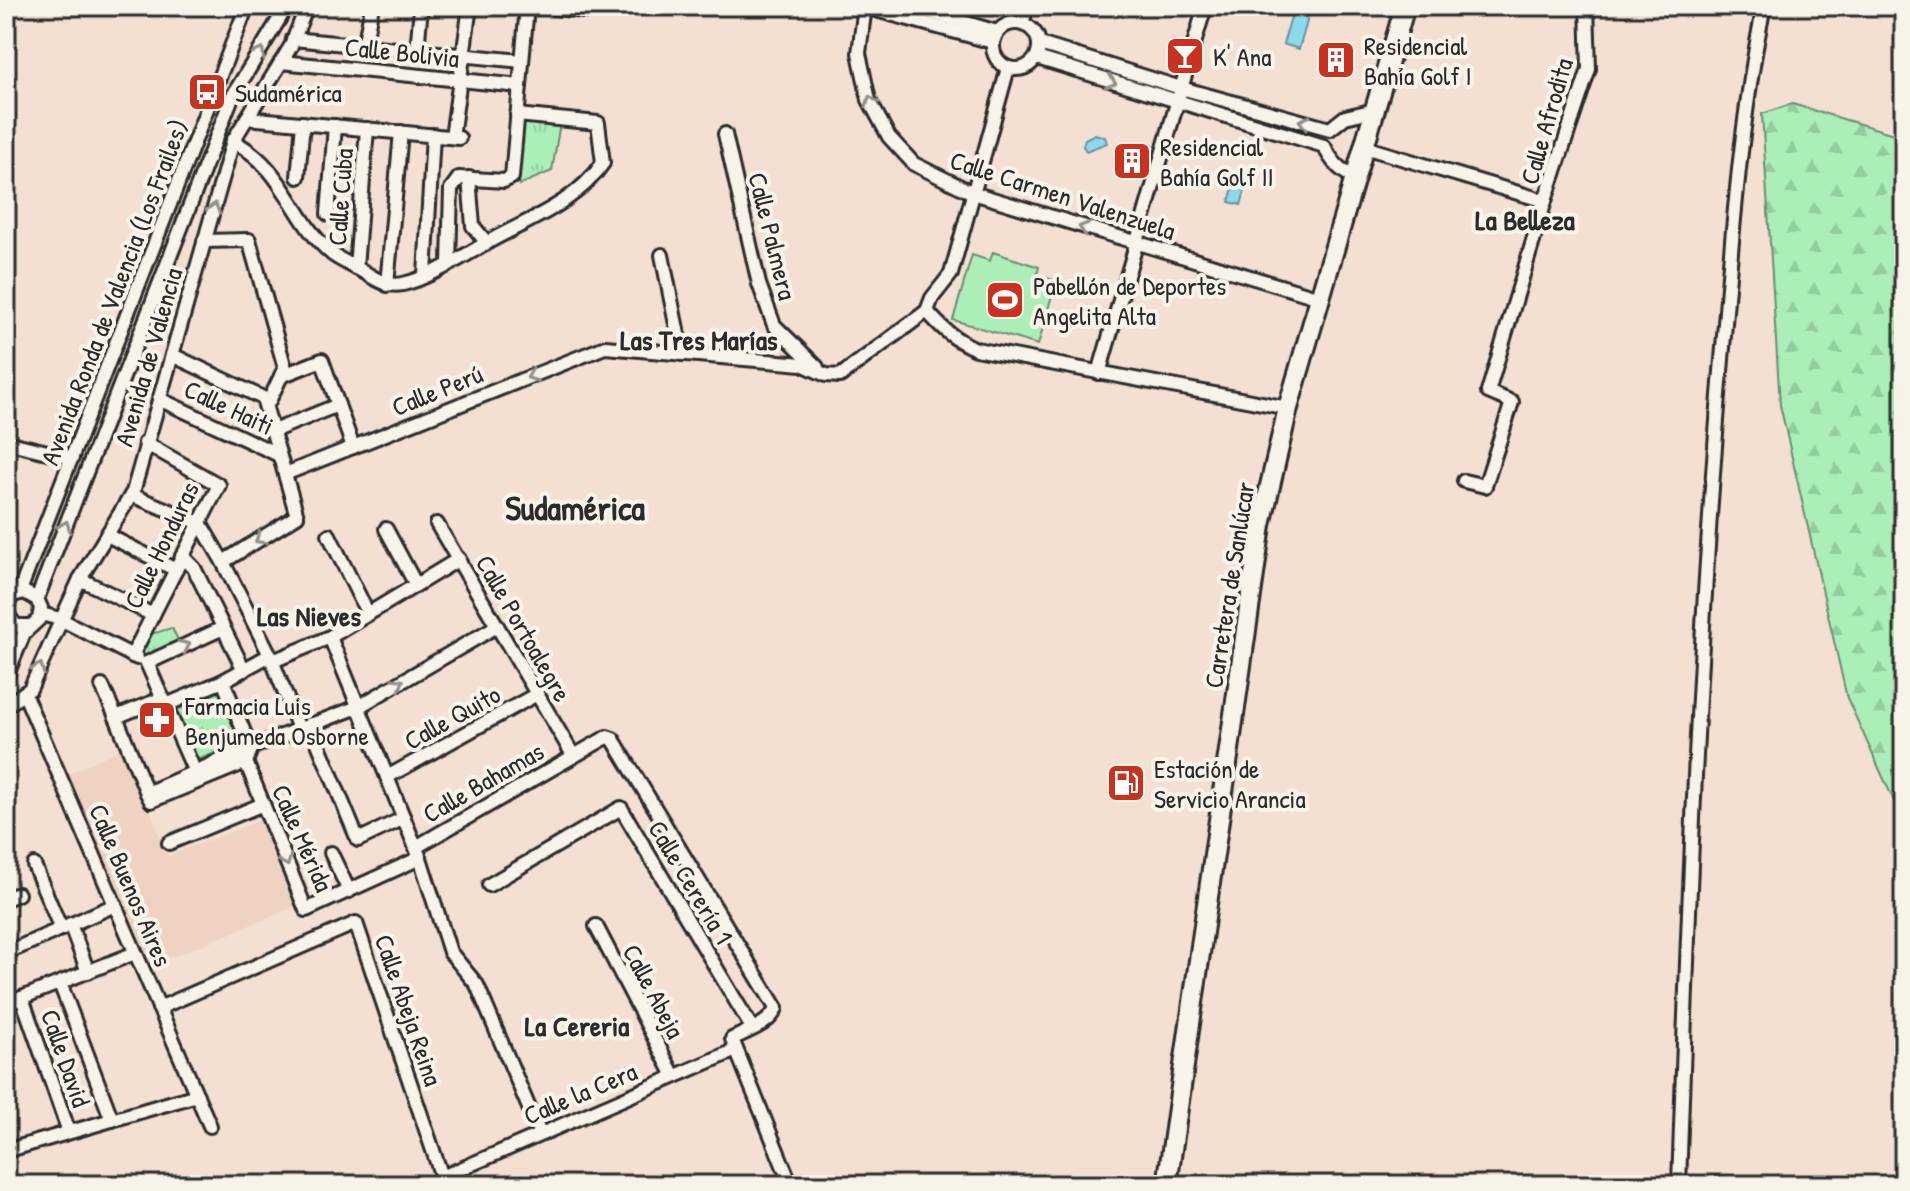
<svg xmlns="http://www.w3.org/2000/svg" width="1910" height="1191" viewBox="0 0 1910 1191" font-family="'Patrick Hand',sans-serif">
	<defs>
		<pattern id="grass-tufts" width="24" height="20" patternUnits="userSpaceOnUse" patternTransform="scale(2)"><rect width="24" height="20" fill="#abeeb8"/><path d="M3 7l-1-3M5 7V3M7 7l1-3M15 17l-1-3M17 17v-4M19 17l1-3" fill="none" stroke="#93cc9e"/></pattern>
		<pattern id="forest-firs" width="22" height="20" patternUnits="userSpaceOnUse" patternTransform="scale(2)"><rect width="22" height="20" fill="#abeeb8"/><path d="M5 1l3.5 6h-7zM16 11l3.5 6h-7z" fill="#93cc9e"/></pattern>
	</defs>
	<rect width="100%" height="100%" fill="#f3e0d2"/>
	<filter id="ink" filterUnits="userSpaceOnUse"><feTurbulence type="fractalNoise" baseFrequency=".0125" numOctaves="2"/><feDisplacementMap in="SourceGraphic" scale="16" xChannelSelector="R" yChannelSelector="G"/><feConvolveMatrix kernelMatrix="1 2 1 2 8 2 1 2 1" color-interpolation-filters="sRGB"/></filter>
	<g filter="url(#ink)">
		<path fill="#f0d2c3" d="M127,745l40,111 94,-36 34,87 -152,62 -83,-191z"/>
		<g fill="url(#grass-tufts)" stroke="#6b8c72" stroke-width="2">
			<path d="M523,123h37l-8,48 -33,14z"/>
			<path d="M172,628l7,14 -36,16 -6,-4 14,-20z"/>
			<path d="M220,691l22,50 -46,20 -22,-50z"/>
		</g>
		<path fill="url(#forest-firs)" stroke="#6b8c72" stroke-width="2" d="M1792,104l112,33v686l-57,-125 -67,-293 -18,-291z"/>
		<path fill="#abeeb8" stroke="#6b8c72" stroke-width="2" d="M993,252l46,15 -2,8 19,6 -18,64 -85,-25 19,-65 18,6z"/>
		<g fill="#8cd8ec" stroke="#65939f" stroke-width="2">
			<path d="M1292,14l16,4 -9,31 -16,-5z"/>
			<path d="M1095,134l10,3 2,6 -21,8 -3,-5 2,-7z"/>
			<path d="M1234,184l12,3 -5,18 -12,-3z"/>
		</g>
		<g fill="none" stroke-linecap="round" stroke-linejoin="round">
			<defs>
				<g id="street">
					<path d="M266,6h12"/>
					<path d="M537,6l48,5"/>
					<path d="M865,6l-6,47 10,47 20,37 25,27 59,29 347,105"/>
					<path d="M909,6l88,26"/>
					<path d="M865,7l128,35"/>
					<circle cx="1016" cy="46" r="23"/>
					<path d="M1022,24l5,-18"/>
					<path d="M293,39l229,22"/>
					<path d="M1040,44l141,44 149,41 15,-12 30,-7"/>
					<path d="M364,46l8,-40"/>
					<path d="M417,51l4,-45"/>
					<path d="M1037,58l287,88c8,16 15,24 31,32"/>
					<path d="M281,62l239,24"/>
					<path d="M247,118l212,20"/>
					<path d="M725,134l34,150 15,41 43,42"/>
					<path d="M452,137l18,-131"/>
					<path d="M233,141c53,28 58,78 99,113 9,7 22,12 32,18 13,8 23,15 39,12 25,-5 64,-30 87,-43 40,-22 87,-39 113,-78l-5,-40 -81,-8"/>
					<path d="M1364,147l181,54"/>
					<path d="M298,177l5,-54"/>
					<path d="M469,178l4,48 14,17"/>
					<path d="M328,214l7,-88"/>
					<path d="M204,241l45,-1 36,128 -19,39"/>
					<path d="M662,255l20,99"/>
					<path d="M449,263l2,-74 8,-11 45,3 8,-4 15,-171"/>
					<path d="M356,268l11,-139"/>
					<path d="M425,275l8,-140"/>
					<path d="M387,285l14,-153"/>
					<path d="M927,311c15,18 28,29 49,38l312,59"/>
					<path d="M927,311l5,-13 19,-24 57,-206"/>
					<path d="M172,355l91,43 34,118 -74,46"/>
					<path d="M1099,373l106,-367"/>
					<path d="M281,376l41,-16 31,87"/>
					<path d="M159,399l120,56"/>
					<path d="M273,431l65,-26"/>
					<path d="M6,442l66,16"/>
					<path d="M285,474l320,-127 197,17 24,11 14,1 87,-65"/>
					<path d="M1464,481l21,5 27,-84 -24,-10 57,-191 44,-132 -2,-63"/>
					<path d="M131,495l69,28 23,39 47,93 29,74"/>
					<path d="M437,524l136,231"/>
					<path d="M386,529l30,56"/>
					<path d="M107,535l69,35"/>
					<path d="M329,535l39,79"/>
					<path d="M182,556l12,12 50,102"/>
					<path d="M80,579l73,36"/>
					<path d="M19,593l228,-587"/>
					<path d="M37,599l195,-502 55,-91"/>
					<path d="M6,606l7,-11 11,-3 13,7 4,9 -2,11 -15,14 -18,44"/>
					<path d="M6,613l10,13h15"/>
					<path d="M41,614l19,5 77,39"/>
					<path d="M330,637l90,221 30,94 27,33 63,149"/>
					<path d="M132,656l87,-171 -74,-42"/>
					<path d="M273,661l57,-24 129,-78"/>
					<path d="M147,663l51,116"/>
					<path d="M147,663l76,-35"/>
					<path d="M223,681l47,-26"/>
					<path d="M102,686l14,31"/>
					<path d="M24,693l186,433"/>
					<path d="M166,705l57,-24 28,68"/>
					<path d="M6,706l24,-17 50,-110 53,-87 100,-351 58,-95 16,-40"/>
					<path d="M310,724l48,116 46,-22"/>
					<path d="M251,749l-5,13 -95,39 -4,-8 95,-42 116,-44 139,-81"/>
					<path d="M246,762l60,148 114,-52"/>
					<path d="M387,777l150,-83"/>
					<path d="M147,793l-31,-76 47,-19"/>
					<path d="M169,843l94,-39"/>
					<path d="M416,847l191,-110 6,2 163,269c-5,16 -29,23 -44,31l59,146"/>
					<path d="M331,853l18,38"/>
					<path d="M34,865l27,64"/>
					<path d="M489,885l132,-77 131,220"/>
					<path d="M6,899l12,-5"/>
					<path d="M70,924l18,48"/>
					<path d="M596,926l78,150"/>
					<path d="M6,953l109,-48"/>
					<path d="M60,983l52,137"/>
					<path d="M22,998l47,134"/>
					<path d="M6,1004l129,-51"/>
					<path d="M159,1008l197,-85 86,254v8"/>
					<path d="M9,1150l188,-55"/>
					<path d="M442,1177l294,-127"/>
					<path d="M1679,1185c9,-267 19,-535 41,-802 11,-126 18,-252 44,-377"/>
				</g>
				<path id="secondary" d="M1167,1185l94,-660 27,-117 117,-402"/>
			</defs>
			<use href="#street" stroke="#2b2b2b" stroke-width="18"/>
			<use href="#secondary" stroke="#2b2b2b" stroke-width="24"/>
			<use href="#street" stroke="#f7f3e8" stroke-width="12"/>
			<use href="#secondary" stroke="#f7f3e8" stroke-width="18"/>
		</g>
		<defs><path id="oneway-chevron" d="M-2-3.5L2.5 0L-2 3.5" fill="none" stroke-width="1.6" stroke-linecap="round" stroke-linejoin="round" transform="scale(2)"/></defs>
		<g stroke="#918f8a">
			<use href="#oneway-chevron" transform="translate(260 53) rotate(-58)"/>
			<use href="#oneway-chevron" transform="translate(1111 82) rotate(18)"/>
			<use href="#oneway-chevron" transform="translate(871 101) rotate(-111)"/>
			<use href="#oneway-chevron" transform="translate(1304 122) rotate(-165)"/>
			<use href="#oneway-chevron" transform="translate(214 208) rotate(-74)"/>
			<use href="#oneway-chevron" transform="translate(1084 228) rotate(-163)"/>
			<use href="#oneway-chevron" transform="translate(532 376) rotate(158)"/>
			<use href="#oneway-chevron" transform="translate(65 526) rotate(-69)"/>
			<use href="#oneway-chevron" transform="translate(260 539) rotate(148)"/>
			<use href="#oneway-chevron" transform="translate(185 646) rotate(-25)"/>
			<use href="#oneway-chevron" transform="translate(39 668) rotate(-67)"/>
			<use href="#oneway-chevron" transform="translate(399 683) rotate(-30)"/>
			<use href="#oneway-chevron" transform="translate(286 861) rotate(68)"/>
		</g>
	</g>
	<defs>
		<symbol id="bar-square" viewBox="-11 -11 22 22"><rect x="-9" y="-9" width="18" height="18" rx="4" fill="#c8321e" stroke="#f7f3e8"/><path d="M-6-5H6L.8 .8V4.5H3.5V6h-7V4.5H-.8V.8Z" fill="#fff"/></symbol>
		<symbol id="building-square" viewBox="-11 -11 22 22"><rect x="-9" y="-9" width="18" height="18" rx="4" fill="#c8321e" stroke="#f7f3e8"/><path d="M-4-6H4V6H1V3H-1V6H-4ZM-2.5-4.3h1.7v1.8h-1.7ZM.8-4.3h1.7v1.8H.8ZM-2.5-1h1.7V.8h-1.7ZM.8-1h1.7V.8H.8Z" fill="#fff"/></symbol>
		<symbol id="bus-square" viewBox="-11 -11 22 22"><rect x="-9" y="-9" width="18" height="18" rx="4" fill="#c8321e" stroke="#f7f3e8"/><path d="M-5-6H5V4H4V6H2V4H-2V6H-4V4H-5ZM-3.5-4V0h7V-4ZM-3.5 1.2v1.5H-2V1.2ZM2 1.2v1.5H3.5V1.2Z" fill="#fff"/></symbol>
		<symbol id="stadium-square" viewBox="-11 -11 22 22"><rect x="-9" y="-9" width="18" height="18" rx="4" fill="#c8321e" stroke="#f7f3e8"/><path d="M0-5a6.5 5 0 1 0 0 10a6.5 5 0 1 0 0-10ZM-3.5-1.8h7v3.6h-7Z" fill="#fff"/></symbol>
		<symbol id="pharmacy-square" viewBox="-11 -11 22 22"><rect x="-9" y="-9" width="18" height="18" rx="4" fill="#c8321e" stroke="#f7f3e8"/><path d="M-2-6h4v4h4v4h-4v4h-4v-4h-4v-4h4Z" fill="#fff"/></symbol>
		<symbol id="fuel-square" viewBox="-11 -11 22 22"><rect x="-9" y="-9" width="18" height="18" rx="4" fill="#c8321e" stroke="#f7f3e8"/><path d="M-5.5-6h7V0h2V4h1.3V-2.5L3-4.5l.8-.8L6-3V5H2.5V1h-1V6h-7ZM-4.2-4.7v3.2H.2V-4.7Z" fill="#fff"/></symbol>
	</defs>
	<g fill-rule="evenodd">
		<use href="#bar-square" x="1163" y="34" width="44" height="44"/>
		<use href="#building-square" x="1314" y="38" width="44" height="44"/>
		<use href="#bus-square" x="185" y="70" width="44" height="44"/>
		<use href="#building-square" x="1110" y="139" width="44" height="44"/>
		<use href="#stadium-square" x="983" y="278" width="44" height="44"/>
		<use href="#pharmacy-square" x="135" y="698" width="44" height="44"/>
		<use href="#fuel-square" x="1104" y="761" width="44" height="44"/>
	</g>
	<g text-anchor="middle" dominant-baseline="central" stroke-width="8" stroke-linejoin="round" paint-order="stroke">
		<g font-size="26" fill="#2b2b2b" stroke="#f7f3e8" text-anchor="start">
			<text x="1364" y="45">Residencial<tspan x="1364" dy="30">Bahía Golf I</tspan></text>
			<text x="1213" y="56">K' Ana</text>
			<text x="235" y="92">Sudamérica</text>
			<text x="1160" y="146">Residencial<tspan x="1160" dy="30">Bahía Golf II</tspan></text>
			<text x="1033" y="285">Pabellón de Deportes<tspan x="1033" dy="30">Angelita Alta</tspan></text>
			<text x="185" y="705">Farmacia Luis<tspan x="185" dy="30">Benjumeda Osborne</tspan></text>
			<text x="1154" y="768">Estación de<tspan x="1154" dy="30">Servicio Arancia</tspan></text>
		</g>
		<g font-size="26" fill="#2b2b2b" stroke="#f7f3e8">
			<text transform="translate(402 52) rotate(6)">Calle Bolivia</text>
			<text transform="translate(1546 121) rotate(-74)">Calle Afrodita</text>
			<text transform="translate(1063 195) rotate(18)">Calle Carmen Valenzuela</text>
			<text transform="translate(340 197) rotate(-86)">Calle Cuba</text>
			<text transform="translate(773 236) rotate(76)">Calle Palmera</text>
			<text transform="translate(114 292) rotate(-69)">Avenida Ronda de Valencia (Los Frailes)</text>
			<text transform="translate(148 357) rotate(-74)">Avenida de Valencia</text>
			<text transform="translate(437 390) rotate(-22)">Calle Perú</text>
			<text transform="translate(229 407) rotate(25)">Calle Haiti</text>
			<text transform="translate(161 545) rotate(-64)">Calle Honduras</text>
			<text transform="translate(1229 585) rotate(-81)">Carretera de Sanlúcar</text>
			<text transform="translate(524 628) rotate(60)">Calle Portoalegre</text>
			<text transform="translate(452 717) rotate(-29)">Calle Quito</text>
			<text transform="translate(483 782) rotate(-30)">Calle Bahamas</text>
			<text transform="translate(303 838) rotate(66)">Calle Mérida</text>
			<text transform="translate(691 882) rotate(59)">Calle Cerería 1</text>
			<text transform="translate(131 885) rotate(67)">Calle Buenos Aires</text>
			<text transform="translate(654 991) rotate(62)">Calle Abeja</text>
			<text transform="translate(409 1010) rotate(71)">Calle Abeja Reina</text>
			<text transform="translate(66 1058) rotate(71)">Calle David</text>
			<text transform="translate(580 1093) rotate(-23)">Calle la Cera</text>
		</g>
		<g font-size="28" font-weight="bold" fill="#2b2b2b" stroke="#f7f3e8">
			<text x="1525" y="220">La Belleza</text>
			<text x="699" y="340">Las Tres Marías</text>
			<text x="309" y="616">Las Nieves</text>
			<text x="577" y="1026">La Cereria</text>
		</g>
		<g font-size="34" font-weight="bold" fill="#2b2b2b" stroke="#f7f3e8">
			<text x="575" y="508">Sudamérica</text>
		</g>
	</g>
	<rect width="1910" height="1191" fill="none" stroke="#f7f3e8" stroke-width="32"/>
	<rect x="16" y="16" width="1878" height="1159" fill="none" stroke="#2b2b2b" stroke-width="3" filter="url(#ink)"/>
</svg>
